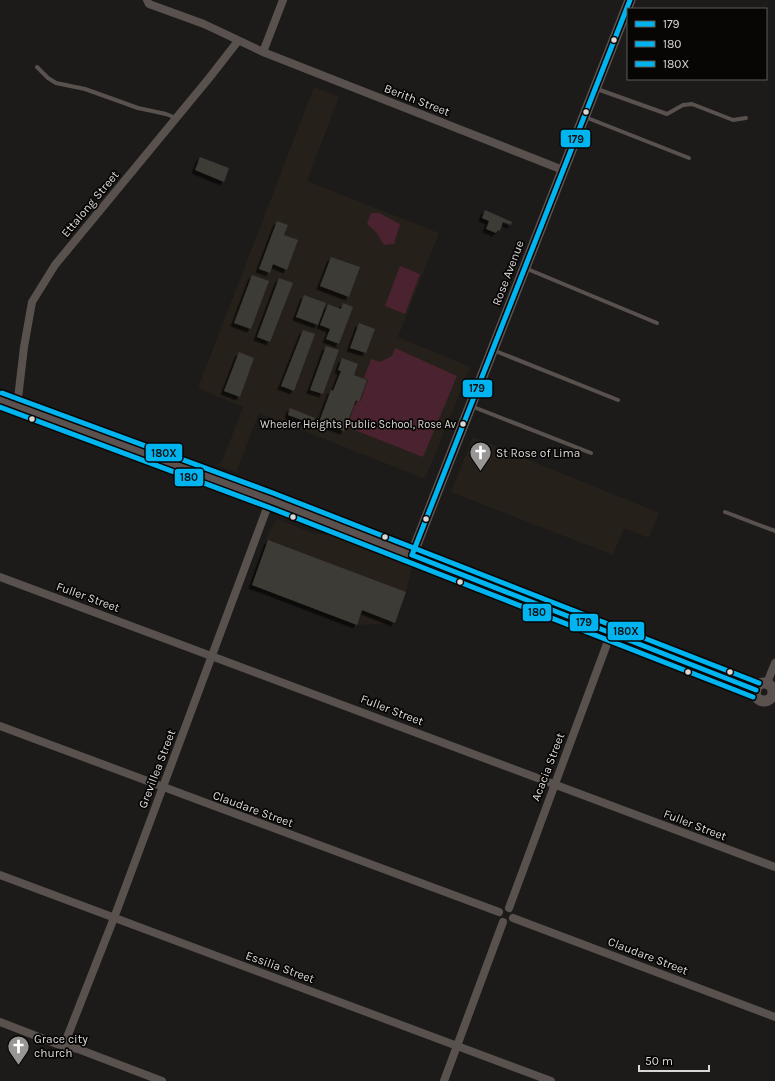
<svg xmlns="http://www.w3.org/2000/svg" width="775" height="1081" viewBox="0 0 775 1081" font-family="Karla,sans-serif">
	<defs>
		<filter id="shadow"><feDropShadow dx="-3.5" dy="3.5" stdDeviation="0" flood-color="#0009"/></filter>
	</defs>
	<rect width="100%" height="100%" fill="#1c1b1a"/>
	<g fill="#26201a">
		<path d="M314,87l25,10 -32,84 132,52 -41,104 72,30 -45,112 -166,-66 -22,57 2,3 -24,-8 7,-3 21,-55 -45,-19z"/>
		<path d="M473,437l186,76 -10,25 -25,-10 -11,27 -162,-63z"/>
		<path d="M277,519l38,15 16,1 81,32 -6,25 -11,31 -38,2 -105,-40 16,-45 -2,-2z"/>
	</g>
	<g fill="#4b222f">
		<path d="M371,213h8l21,11 -6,20 -10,1 -8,-13 -9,-8z"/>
		<path d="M400,266l20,8 -15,40 -20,-8z"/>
		<path d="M395,348l62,28 -34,81 -76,-30 9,-26 4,1 8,-22 -4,-2 7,-19 9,3 12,-6z"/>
	</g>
	<g fill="#3c3a34" filter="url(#shadow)">
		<path d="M200,157l29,11 -5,14 -29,-12z"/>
		<path d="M485,210l27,12 -1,3 -8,-3 -3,9 -2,-1 -2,3 -10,-4 3,-8 -7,-3z"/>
		<path d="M277,221l11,4 -4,10 14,5 -11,30 -14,-6 -3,9 -11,-4z"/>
		<path d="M331,257l29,10 -11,30 -29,-11z"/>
		<path d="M252,275l17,6 -18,48 -17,-6z"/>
		<path d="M279,278l14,5 -23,59 -13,-5z"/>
		<path d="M304,295l22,8 -8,22 -22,-8z"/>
		<path d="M343,303l10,4 -14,37 -13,-5 4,-10 -10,-4 8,-21 13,5z"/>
		<path d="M359,323l16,6 -9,24 -16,-5z"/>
		<path d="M303,330l12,4 -21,57 -13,-5z"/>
		<path d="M326,346l13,4 -16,44 -13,-4z"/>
		<path d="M239,352l15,6 -14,39 -16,-6z"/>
		<path d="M342,358l16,6 -4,11 13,5 -8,22 -3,-2 -12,31 -25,-9 12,-32 2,1 8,-20 -3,-1z"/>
		<path d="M290,408l25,10 -2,6 -25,-9z"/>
		<path d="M268,540l138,52 -11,31 -33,-13 -5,15 -105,-40z"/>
	</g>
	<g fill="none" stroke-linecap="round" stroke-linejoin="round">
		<g stroke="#58514e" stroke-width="4">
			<path d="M37,67l11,11 8,5 29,6 53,19 28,6 10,4"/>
			<path d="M597,89l70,25 16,-9 9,-1 41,16 13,-2"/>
			<path d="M585,117l104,41"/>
			<path d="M525,268l132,55"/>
			<path d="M493,350l125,50"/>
			<path d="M471,406l120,47"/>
			<path d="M725,512l50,19"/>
		</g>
		<g stroke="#58514e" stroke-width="8">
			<path d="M147,0l2,4 55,20 59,28 300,118"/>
			<path d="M263,52l20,-52"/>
			<path d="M17,407l7,-60 8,-45 23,-37 155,-188 28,-36"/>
			<path d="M0,577l775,290"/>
			<path d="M767,683l8,-20"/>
			<path d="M0,726l499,186"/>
			<path d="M0,875l551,206"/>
			<path d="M509,908l102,-275"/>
			<path d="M513,918l262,99"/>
			<path d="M0,1022l57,22 21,5 84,32"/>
			<path d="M64,1045l50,-127 156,-418"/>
			<path d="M444,1081l59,-159"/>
		</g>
		<g stroke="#5b5250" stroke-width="11">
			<path d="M0,400l270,100 486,190"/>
			<path d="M412,555l218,-555"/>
			<circle cx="764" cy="692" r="9"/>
		</g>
		<defs>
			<g id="bus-1">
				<path d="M412,555l218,-555"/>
				<path d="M412,555l344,135"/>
			</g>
			<path id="bus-2" d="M0,407l268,100 485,190"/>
			<path id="bus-3" d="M2,393l271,100 486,190"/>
		</defs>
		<use href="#bus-1" stroke="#070605" stroke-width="8"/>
		<use href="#bus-2" stroke="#070605" stroke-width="8"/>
		<use href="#bus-3" stroke="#070605" stroke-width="8"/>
		<use href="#bus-1" stroke="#00b5ef" stroke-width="5"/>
		<use href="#bus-2" stroke="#00b5ef" stroke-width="5"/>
		<use href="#bus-3" stroke="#00b5ef" stroke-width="5"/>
	</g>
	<defs>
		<symbol id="church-pin" viewBox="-11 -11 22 30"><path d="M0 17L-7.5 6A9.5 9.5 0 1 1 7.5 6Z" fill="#989695" stroke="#070605"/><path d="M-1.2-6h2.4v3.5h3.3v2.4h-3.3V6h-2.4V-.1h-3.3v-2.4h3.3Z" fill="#fff"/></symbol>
	</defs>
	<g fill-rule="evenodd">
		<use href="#church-pin" x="468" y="440" width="25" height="34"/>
		<use href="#church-pin" x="6" y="1034" width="25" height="34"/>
	</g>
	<g fill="#dad8d7" stroke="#070605" stroke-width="1.5">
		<circle cx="614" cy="40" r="3.5"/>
		<circle cx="586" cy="112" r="3.5"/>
		<circle cx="32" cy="419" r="3.5"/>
		<circle cx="463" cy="424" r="3.5"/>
		<circle cx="293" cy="517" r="3.5"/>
		<circle cx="426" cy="519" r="3.5"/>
		<circle cx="385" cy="537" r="3.5"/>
		<circle cx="460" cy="582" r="3.5"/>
		<circle cx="688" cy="672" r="3.5"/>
		<circle cx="730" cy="672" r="3.5"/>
	</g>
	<g text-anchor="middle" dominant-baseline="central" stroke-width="3.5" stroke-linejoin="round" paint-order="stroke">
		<g font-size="11" fill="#dad8d7" stroke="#070605" text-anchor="end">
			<text x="456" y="424">Wheeler Heights Public School, Rose Av</text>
		</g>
		<g font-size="12" fill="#dad8d7" stroke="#070605">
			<text transform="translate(417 100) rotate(21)">Berith Street</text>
			<text transform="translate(90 204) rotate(-50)">Ettalong Street</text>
			<text transform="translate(508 273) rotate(-69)">Rose Avenue</text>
			<text transform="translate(88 597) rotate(20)">Fuller Street</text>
			<text transform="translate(392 710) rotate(21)">Fuller Street</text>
			<text transform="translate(548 767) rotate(-69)">Acacia Street</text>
			<text transform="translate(157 769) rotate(-69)">Grevillea Street</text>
			<text transform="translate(253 809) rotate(20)">Claudare Street</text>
			<text transform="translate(695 825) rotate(21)">Fuller Street</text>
			<text transform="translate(648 956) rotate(21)">Claudare Street</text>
			<text transform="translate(280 967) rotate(20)">Essilia Street</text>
		</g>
		<g font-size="12" fill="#dad8d7" stroke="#070605" text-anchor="start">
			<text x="496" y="453">St Rose of Lima</text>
			<text x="34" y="1039">Grace city<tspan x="34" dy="14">church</tspan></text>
		</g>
	</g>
	<g stroke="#070605" stroke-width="1.5">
		<rect x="560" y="129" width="31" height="19" rx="4" fill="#00b5ef"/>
		<rect x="462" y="379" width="31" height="19" rx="4" fill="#00b5ef"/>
		<rect x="145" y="443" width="38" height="19" rx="4" fill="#00b5ef"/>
		<rect x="174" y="468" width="30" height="19" rx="4" fill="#00b5ef"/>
		<rect x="522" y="603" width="30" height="19" rx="4" fill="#00b5ef"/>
		<rect x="569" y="613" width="30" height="19" rx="4" fill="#00b5ef"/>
		<rect x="607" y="621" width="38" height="20" rx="4" fill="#00b5ef"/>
	</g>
	<g font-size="11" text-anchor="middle" font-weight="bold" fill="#111">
		<text x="576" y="143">179</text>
		<text x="477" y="392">179</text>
		<text x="164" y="457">180X</text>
		<text x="189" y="481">180</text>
		<text x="537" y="616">180</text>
		<text x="584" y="626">179</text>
		<text x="626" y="635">180X</text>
	</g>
	<rect x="627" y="8" width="140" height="72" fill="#070605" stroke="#5b5a59"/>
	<rect x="635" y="21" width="20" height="6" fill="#00b5ef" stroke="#5b5a59"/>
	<text x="663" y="28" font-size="12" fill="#dad8d7">179</text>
	<rect x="635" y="41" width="20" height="6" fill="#00b5ef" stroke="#5b5a59"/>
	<text x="663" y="48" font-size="12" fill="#dad8d7">180</text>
	<rect x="635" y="61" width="20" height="6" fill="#00b5ef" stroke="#5b5a59"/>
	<text x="663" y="68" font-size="12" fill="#dad8d7">180X</text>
	<path d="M639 1065v6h70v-6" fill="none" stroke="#dad8d7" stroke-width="2"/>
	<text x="645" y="1065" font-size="12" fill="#dad8d7" stroke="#070605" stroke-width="3" paint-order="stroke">50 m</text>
</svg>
